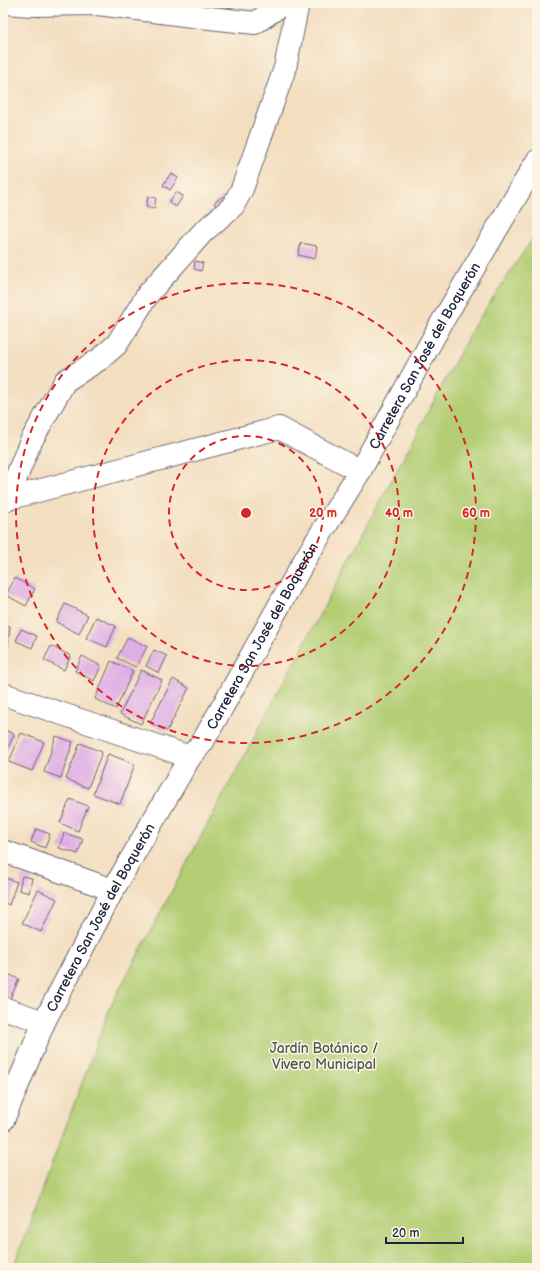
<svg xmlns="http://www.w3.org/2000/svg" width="540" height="1271" viewBox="0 0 540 1271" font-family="'Balsamiq Sans',sans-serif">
	<rect width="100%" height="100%" fill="#fcf5e5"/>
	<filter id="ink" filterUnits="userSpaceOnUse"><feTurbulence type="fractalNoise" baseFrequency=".025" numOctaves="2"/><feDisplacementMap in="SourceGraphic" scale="8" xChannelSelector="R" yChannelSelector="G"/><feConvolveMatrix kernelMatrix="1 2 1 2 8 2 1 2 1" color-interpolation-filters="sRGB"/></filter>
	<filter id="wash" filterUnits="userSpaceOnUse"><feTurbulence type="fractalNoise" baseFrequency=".012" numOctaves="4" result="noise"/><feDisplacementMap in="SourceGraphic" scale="16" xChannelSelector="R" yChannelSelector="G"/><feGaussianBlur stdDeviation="0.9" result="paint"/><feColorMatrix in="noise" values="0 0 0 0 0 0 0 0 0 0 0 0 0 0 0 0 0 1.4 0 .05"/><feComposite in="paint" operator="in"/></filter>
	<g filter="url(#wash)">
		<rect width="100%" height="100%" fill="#f3dec0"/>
		<path fill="#b3ce74" stroke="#6a7858" d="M537,232v1036h-524l98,-263 363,-679z"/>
		<g id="blocks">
			<g fill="#dface5">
				<path d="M171,173l7,5 -8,12 -7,-5z"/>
				<path d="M176,192l7,4 -7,11 -7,-5z"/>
				<path d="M148,196l8,2 -2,11 -8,-2z"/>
				<path d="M223,196l6,8 -10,7 -5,-8z"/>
				<path d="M301,243l16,3 -2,13 -17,-4z"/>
				<path d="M195,261l8,2 -2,8 -7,-2z"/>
				<path d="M15,578l20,11 -9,17 -20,-11z"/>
				<path d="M65,604l23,11 -9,19 -23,-12z"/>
				<path d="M96,617l20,9 -9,21 -21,-9z"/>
				<path d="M3,626h7l-3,27h-4z"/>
				<path d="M21,629l16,7 -5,12 -16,-7z"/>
				<path d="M128,637l19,10 -11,20 -19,-9z"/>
				<path d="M51,646l20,10 -7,14 -20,-10z"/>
				<path d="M154,650l13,6 -8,17 -13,-7z"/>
				<path d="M82,656l19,10 -7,15 -19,-10z"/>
				<path d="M111,661l22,10 -17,38 -21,-10z"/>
				<path d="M141,670l21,10 -21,44 -21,-10z"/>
				<path d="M173,679l16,9 -22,43 -17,-8z"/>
				<path d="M3,729l11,5 -11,26z"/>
				<path d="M21,733l23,9 -12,29 -23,-9z"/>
				<path d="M56,736l17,6 -12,36 -17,-6z"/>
				<path d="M80,743l22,9 -14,36 -22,-9z"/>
				<path d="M108,754l27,10 -15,40 -27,-10z"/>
				<path d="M70,799l18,7 -10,25 -18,-8z"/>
				<path d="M36,829l14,5 -5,14 -14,-6z"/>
				<path d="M64,833l19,6 -5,15 -19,-6z"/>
				<path d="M22,876l10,2 -3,15 -10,-3z"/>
				<path d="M3,877l14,5 -8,23 -6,-3z"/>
				<path d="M38,890l19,9 -16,33 -19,-9z"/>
				<path d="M3,972l16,7 -9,20 -7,-3z"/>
			</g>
		</g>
	</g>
	<g filter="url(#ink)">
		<use href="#blocks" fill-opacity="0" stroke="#6b646a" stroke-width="1"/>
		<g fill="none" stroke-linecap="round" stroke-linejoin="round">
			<defs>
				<g id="minor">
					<path d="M6,3l24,2 68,-1 94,12 63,7 29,-20"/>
					<path d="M3,500l276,-72 81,43"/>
					<path d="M7,500l23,-57 35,-62 35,-22 17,-15 31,-50 55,-62 30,-26 9,-17 43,-121 13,-65"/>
					<path d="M3,694l187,63"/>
					<path d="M3,851l110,39"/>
					<path d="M3,1008l41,14"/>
					<path id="s1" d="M3,1120l41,-98 69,-132 77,-133 12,-14 105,-187 53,-85 82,-149 95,-161"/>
				</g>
			</defs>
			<use href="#minor" stroke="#6b646a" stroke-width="24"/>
			<use href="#minor" stroke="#fff" stroke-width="22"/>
		</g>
	</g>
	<g fill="none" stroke="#d62828" stroke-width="2" stroke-dasharray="7 5">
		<circle cx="246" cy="513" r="77"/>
		<circle cx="246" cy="513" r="153"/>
		<circle cx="246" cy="513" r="230"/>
	</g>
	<g text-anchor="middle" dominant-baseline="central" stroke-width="3" stroke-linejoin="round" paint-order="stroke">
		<g font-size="14" fill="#22223b" stroke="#fcf5e5">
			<text stroke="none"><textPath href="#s1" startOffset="874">Carretera San José del Boquerón</textPath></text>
			<text stroke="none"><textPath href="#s1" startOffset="550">Carretera San José del Boquerón</textPath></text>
			<text stroke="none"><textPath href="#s1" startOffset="225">Carretera San José del Boquerón</textPath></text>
		</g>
		<g font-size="14" fill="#4e564c" stroke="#fcf5e5">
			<text x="324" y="1048">Jardín Botánico /<tspan x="324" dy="16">Vivero Municipal</tspan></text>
		</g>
	</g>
	<circle cx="246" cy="513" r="6" fill="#d62828" stroke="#fcf5e5" stroke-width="2"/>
	<g font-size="12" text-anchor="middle" font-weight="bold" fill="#d62828" stroke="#fcf5e5" stroke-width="3" stroke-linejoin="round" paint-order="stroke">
		<text x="323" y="517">20 m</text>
		<text x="399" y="517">40 m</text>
		<text x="476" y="517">60 m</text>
	</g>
	<rect width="540" height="1271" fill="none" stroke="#fcf5e5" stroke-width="16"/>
	<path d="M386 1237v6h77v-6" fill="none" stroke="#22223b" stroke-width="2"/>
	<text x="392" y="1237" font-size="12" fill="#22223b" stroke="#fcf5e5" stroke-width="3" paint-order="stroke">20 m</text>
</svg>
